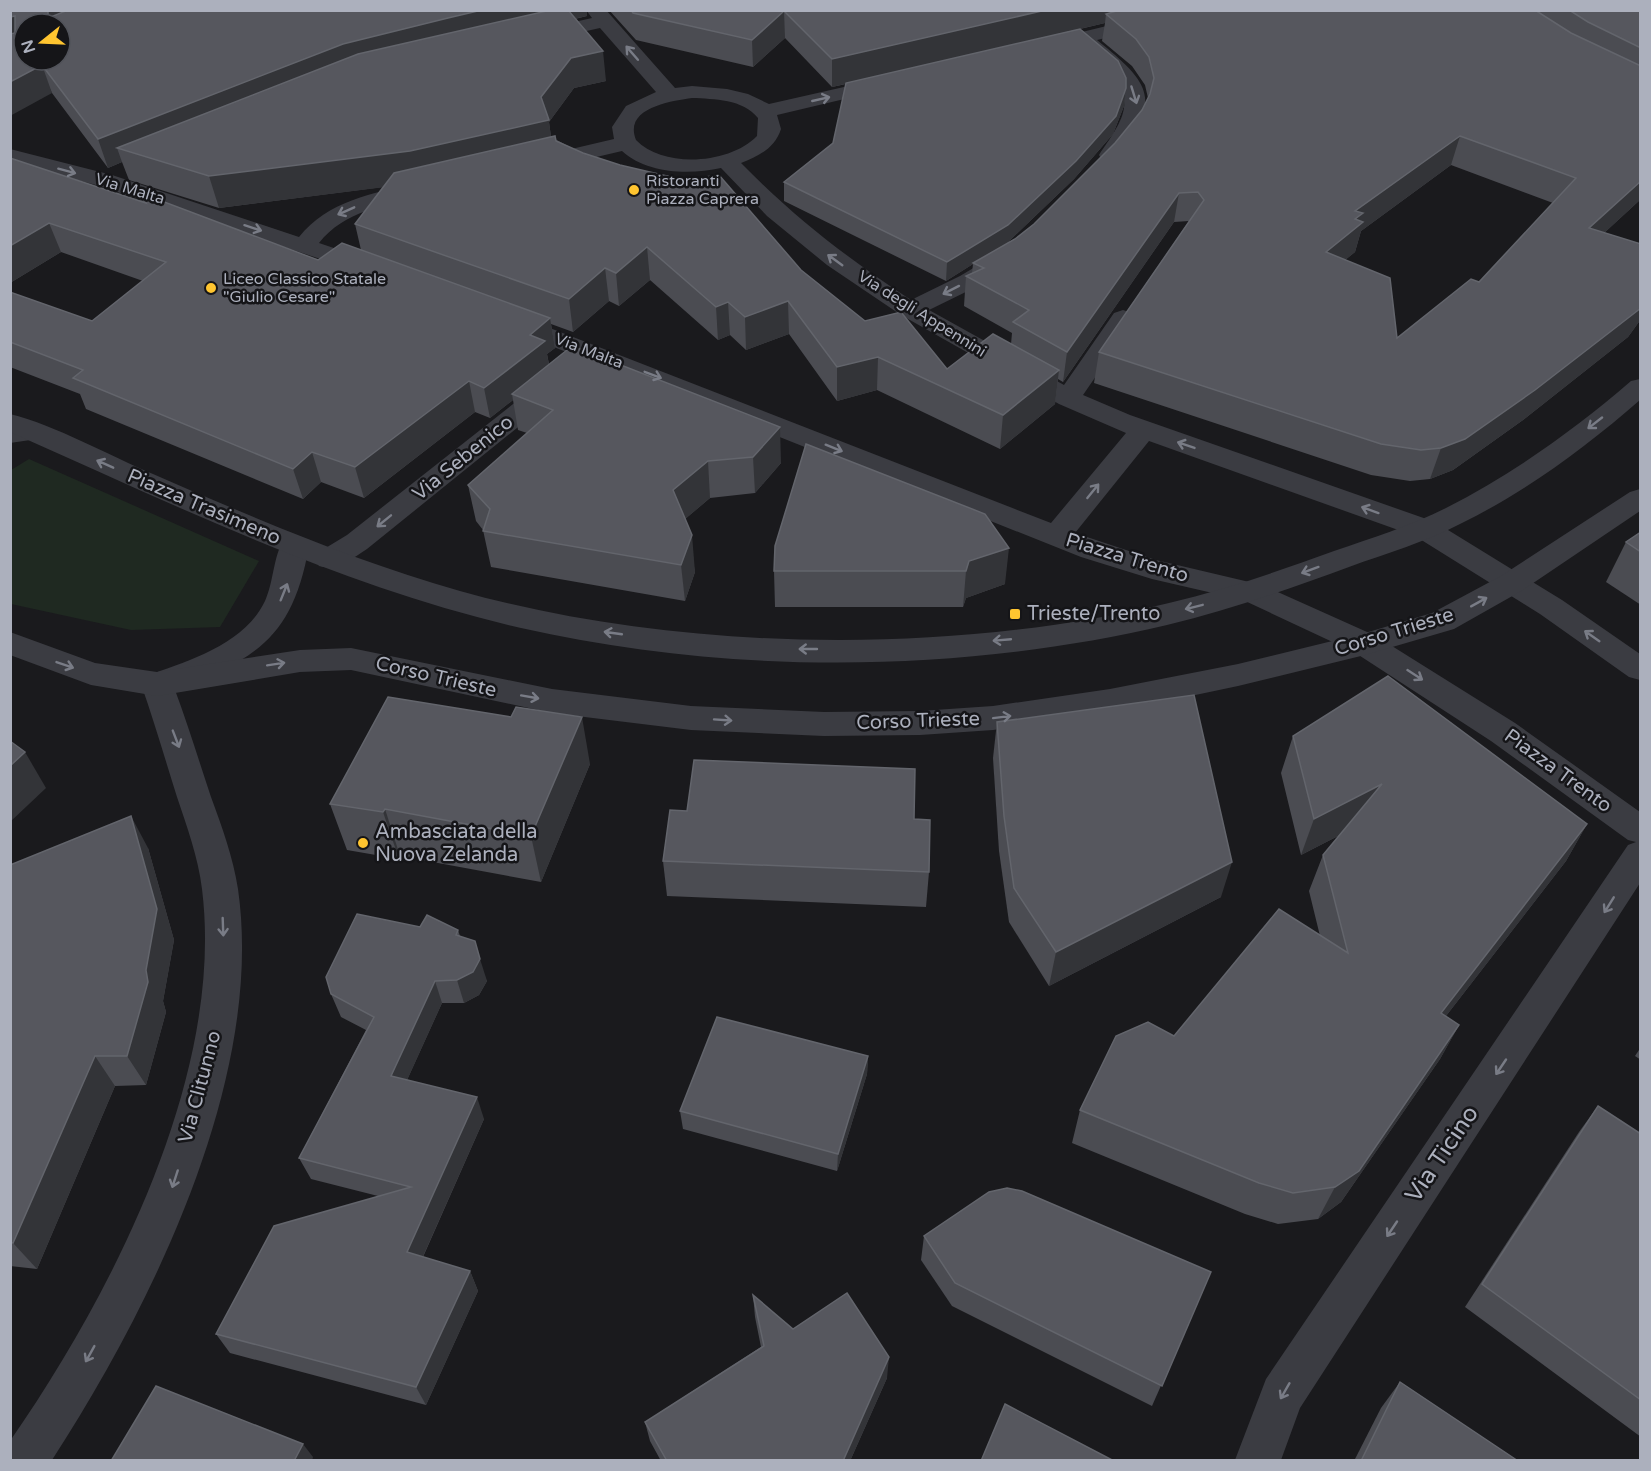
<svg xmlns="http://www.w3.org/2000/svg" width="1651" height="1471" viewBox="0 0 1651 1471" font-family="'Varela Round',sans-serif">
	<rect width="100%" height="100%" fill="#1a1a1d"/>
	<path fill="#1f2921" d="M29,459l230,102 -39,66 -89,3 -120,-26v-134z"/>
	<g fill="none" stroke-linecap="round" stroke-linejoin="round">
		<g fill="#3b3c42" fill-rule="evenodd">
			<path d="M586,10h20l69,78 17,-2 35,3 21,5 21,10 119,-27 7,2 3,4 -3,4 -118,28 4,14c-6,19 -22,27 -40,34 55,56 105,94 170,137l49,-24 35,-21 8,-2 8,2 4,5 -4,5 -33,21 -49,24 135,75 50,-72 9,-3 9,3 4,5 -53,77 47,20 305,107 127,78 78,54v26l-11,-3 -89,-63 -125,-78 -266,-95 -74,92 81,27 106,25 114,51 139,87 125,89v71l-340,525 -19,52h-46l31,-81 362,-534 8,-3 -8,-2 -137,-99 -137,-89 -111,-52 -91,-21 -71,-22 -580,-231 -4,-5 4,-5 9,-3 9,3 532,207 75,-90 -67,-29 -158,-89 -74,-50 -60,-49 -46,-48c-31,7 -74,6 -99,-17l-81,19 -8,-2 -3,-5 3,-5 81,-19 -2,-12 14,-21 30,-14 -56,-64 -63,14 -7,-2 -3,-4 3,-4 62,-14zM692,98c22,1 51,1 66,20l-1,18c-27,28 -93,33 -121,4 -13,-32 35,-39 56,-42z"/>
			<path d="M1172,10h35l-2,4 -108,26c56,45 64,60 21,120h-16l-3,-5c23,-34 41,-55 5,-89 -7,-7 -18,-13 -24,-22l-36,9 -7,-2 -3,-4 3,-4z"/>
			<path d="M10,149l102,26 187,62c29,-36 73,-44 116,-53l8,2 3,5 -3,5c-38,9 -79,15 -104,47l59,20 3,5 -3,5 -9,2 -273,-90 -86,-23z"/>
			<path d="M550,380l9,2 4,6 -4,6 -192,155c-16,10 -29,22 -48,17l-5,-7 5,-7 28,-17 194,-153z"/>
			<path d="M34,424l10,2 4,6 -4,6 -34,5v-16z"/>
			<path d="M294,536l10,3 5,7c-16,91 -52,113 -134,144 13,35 24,71 36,107 11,30 22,60 27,92 27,188 -86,417 -186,571h-42v-19c103,-148 215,-368 192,-552 -4,-32 -15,-62 -25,-92 -12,-38 -23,-76 -36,-113l5,-8c41,-15 98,-31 119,-75 9,-20 8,-44 19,-62z"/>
		</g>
		<g fill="#3b3c42" fill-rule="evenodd">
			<path d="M1640,379v21c-54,47 -113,91 -178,123 -36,19 -75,30 -113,44 -60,22 -120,43 -182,58 -208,49 -438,50 -646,3 -179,-41 -344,-122 -511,-196v-18c45,11 100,42 143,60 101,44 202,87 307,117 218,61 488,65 709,12 56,-13 110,-32 165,-52 38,-13 76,-25 112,-43 67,-34 128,-78 185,-127z"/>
			<path d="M1640,489v22l-117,79 -69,39 -89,26 -127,31 -128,27 -117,17 -73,5 -96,1 -133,-6 -139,-17 -201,-43 -51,2 -143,24 -66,-11 -81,-30v-23l85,31 62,9 143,-22 51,-2 201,41 139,17 133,6 96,-1 73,-5 117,-17 128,-25 127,-31 67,-20 69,-37 129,-84z"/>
		</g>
	</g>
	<g fill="#4b4c52" fill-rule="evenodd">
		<path d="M10,10l577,6 -12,3 31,62 -32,7 -25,34 2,15 250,133 64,51 82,48 64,-25 1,-11 -48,-27 2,-30 6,-3 1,-9 -27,17 -162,-80v-19l49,-39 13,-59 -14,3 -47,-49 -32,29 -117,-27 -27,-30h1032v189l-37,34 37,11v75l-13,18 -105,83 -70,50 -23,9 -20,2 -39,-6 -277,-92 5,-31 90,-131 -15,1 -111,160 -5,-3 -3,25 -55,45 -123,-59 -40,11 -48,-67 -43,16 -16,-15 -12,5 -68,-60 -31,26 -10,-5 -36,31 -22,-8 4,24 -8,6 2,10 232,99 -26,30 -45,5 -25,21 10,53 -10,29 -194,-34 -8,-37 -7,-9 -8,-36 59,-52 -9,-3 -5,-30 -23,18 -15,-6 -111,86 -43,-16 -18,17 -217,-90 -6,-15 -70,-27v-75l82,29 51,-40 -82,-29 -51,31v-125l131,44 -3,-10 180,68 43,-10 -6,-26 28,-37 -164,21 -90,-28 -7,-18 -14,6 -56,-75zM1105,23l-3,18 30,25 13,19 3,13 -6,12 -27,33 -81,81 -19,15 -8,4 67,-64 39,-45 11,-28 2,-18 -46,-59zM1451,165l102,38 -74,79 -82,56 -52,-78 10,-8 6,-21z"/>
		<path d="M806,444l199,140 -39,14 -3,9h-188l-1,-36z"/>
		<path d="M1641,532v73l-35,-23 20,-40z"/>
		<path d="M997,722l224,175 -172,89 -40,-64 -10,-71 -6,-93z"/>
		<path d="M1293,736l294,88 -21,37 -120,155 13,9 -19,34 -99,143 -23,17 -40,5 -33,-10 -173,-71 8,-33 94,-74 146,-100 -11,-45 14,-36 17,-20 -39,20 -20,-82z"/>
		<path d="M590,764l-49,118 -141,-26 -1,3 -52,-9 -17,-46z"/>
		<path d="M914,819l15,53 -3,35 -259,-11 -4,-35z"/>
		<path d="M148,848l26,92 -11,61 3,11 -20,73 -31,1 -78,183 -27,-3v-401z"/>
		<path d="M420,927l38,3 2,6 27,45 -8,14 -15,8h-22l-35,77 77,39 -61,138 47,14 8,20 -52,114 -196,-52 -14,-19 162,-138 -67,-17 -12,-21 67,-128 -25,-13 -10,-23z"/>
		<path d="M1641,1047v13l-6,-4z"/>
		<path d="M868,1056l-1,18 -30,97 -154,-42 -3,-18z"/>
		<path d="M1598,1106l43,28v303l-176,-130 114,-175z"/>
		<path d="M924,1236l287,36 -59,134 -200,-100 -31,-46z"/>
		<path d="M753,1295l40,34 94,49 -37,83h-189l-11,-20 -5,-19 116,-75 -6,-30z"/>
		<path d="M1400,1382l118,79h-164l27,-53z"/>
	</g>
	<g fill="#333438">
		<path d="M48,10h53l-41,17 -12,-12z"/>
		<path d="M482,10h105v6l-135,29 -335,103 5,14 -14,6 -10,-29 245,-95 105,-26z"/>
		<path d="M1046,10h113l-53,4 -1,9 -273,64v-28z"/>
		<path d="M784,11l1,27 -32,29 -1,-27z"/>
		<path d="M15,16l9,24 -14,8v-31z"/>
		<path d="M603,51l3,30 -32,7 -25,34 4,29 -136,32 -198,25 -10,-32 332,-79 30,-39z"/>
		<path d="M42,65l10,28 -42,23v-34z"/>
		<path d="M1126,88l-2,18 -11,28 -39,45 -68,65 -33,19v1l-27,17 1,-19z"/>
		<path d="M1460,136l-9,29 -90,66 -6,21 -37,30 8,-30 29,-41z"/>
		<path d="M1641,181v18l-64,59 12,-30z"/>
		<path d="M1179,193l-5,29 -111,160 4,-30z"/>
		<path d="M49,223l12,29 -51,31v-37z"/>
		<path d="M647,247l3,33 -31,26 -3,-33z"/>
		<path d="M605,268l4,33 -36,31 -4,-33z"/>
		<path d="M788,301l1,33 -43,16 -1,-33z"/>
		<path d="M728,302l2,33 -12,5 -2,-33z"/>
		<path d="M1641,308v11l-13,18 -105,83 -70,50 -23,9 11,-31z"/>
		<path d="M550,318l5,30 -8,6 3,17 -38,23 1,6 -23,18 -6,-30 46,-53z"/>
		<path d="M878,357l-1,33 -40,11v-34z"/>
		<path d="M1059,370l-4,34 -55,45 3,-34z"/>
		<path d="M469,381l6,31 -111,86 -9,-31z"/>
		<path d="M780,427l1,36 -26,30 -2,-36z"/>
		<path d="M312,452l9,30 -18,17 -10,-30z"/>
		<path d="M708,461l2,37 -33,28 -4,-36z"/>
		<path d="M692,535l3,37 -10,29 -4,-36z"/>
		<path d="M1009,548l-4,36 -39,14 -3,9 3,-36 3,-10z"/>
		<path d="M582,717l8,47 -49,118 -10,-46z"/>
		<path d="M25,752l21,36 -36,34v-56z"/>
		<path d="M1382,784l-15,37 -66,34 13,-36z"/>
		<path d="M385,809l15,47 -1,3 -16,-47z"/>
		<path d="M131,816l17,32 26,92 -11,61 3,11 -20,73 -19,-29 19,-86z"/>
		<path d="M1587,824l-21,37 -144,186 19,-34z"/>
		<path d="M1232,862l-11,35 -172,89 7,-34z"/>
		<path d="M480,959l7,22 -8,14 -15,8 -7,-23z"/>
		<path d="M435,981l7,22 -43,95 -8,-22z"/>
		<path d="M1459,1025l-19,34 -99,143 -23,17 17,-32z"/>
		<path d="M95,1056l20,30 -78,183 -24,-26z"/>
		<path d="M868,1056l-1,18 -30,97 1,-17z"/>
		<path d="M477,1097l7,22 -68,153 -9,-20z"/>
		<path d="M470,1271l8,20 -52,114 -10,-18z"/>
		<path d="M889,1357l-2,21 -37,83h-7z"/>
		<path d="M303,1444l10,13 -1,4h-18z"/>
	</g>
	<g fill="#56575e" stroke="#63656c" stroke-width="1.5" fill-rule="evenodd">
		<path d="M10,10h38v5l3,2 17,-7h414l-34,8 -105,26 -245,95 -56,-74 -32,17v-48l5,-1v-17l-5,1zM24,24h36v36h-36z"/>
		<path d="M551,10h17l35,41 -32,7 -30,39 8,23 -139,31 -201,25 -92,-28 241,-94z"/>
		<path d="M631,10h415l-214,49 -48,-48 -32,29 -119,-27z"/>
		<path d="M1120,10h415l36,23 70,33v115l-52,47 52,16v64l-106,82 -70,49 -24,9 -20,2 -40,-6 -282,-92 105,-152 -6,-8 -19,1 -112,159 -54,-30 16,-12 -63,-34 18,-8 -11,-5 42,-24 19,-15 81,-81 27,-33 8,-16 4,-16 -5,-21 -13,-18 -30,-25zM1460,136l116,42 -97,104 -8,-3 -74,59 -7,-60 -64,-26 37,-30 -8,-3 8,-6 -8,-2z"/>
		<path d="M1569,10h72v38l-53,-26z"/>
		<path d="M1080,29l38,32 8,17v10l-10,28 -40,45 -68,64 -61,37 -163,-80 49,-39 13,-60z"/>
		<path d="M555,136l1,5 27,12 37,12 64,15 35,-5 82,95 64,51 36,-9 46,57 46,-35 66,36 -56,45 -125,-58 -41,10 -49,-66 -43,16 -17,-15 -12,5 -69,-60 -31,26 -11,-5 -36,31 -214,-75 39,-51z"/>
		<path d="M10,158l136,45 -8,-11 180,68 24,-17 208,75 -20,17 15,6 -61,47 -15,-7 -114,86 -43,-15 -19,17 -220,-91 10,-8 -73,-28v-50l82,29 74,-59 -117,-39 -39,23z"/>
		<path d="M572,346l208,81 -27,30 -45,4 -35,29 19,45 -11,30 -198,-34 7,-22 -22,-24 85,-75 -41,-16z"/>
		<path d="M806,444l179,70 24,34 -40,13 -3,10h-192l1,-25z"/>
		<path d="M1641,532v20l-15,-10z"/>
		<path d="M1388,676l199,148 -146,189 18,12 -100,146 -24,16 -42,6 -34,-10 -179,-73 36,-74 32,-14 26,14 105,-127 69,44 -25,-98 59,-71 -68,35 -21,-83z"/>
		<path d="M1194,695l38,167 -176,90 -42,-64 -10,-72 -7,-94z"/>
		<path d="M388,697l123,20 5,-10 66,10 -51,119 -146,-27 -2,3 -53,-8z"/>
		<path d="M10,741l15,11 -15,14z"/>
		<path d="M694,760l221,9 -1,50 16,1 -1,52 -266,-11 7,-51 17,1z"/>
		<path d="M131,816l26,93 -11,61 2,12 -21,74h-32l-82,187 -3,-1v-377z"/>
		<path d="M357,914l63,13 7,-12 31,15 -2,5 19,6 5,18 -7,13 -16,8 -22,1 -44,95 86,21 -70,155 63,19 -54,116 -200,-53 58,-108 137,-39 -112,-29 75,-141 -43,-23 -5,-17z"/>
		<path d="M717,1017l151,39 -30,98 -158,-43z"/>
		<path d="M1598,1106l43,28v266l-159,-116z"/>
		<path d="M1007,1188l15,3 189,81 -49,114 -207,-103 -31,-47 65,-44z"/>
		<path d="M847,1293l42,64 -46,104h-176l-22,-39 119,-76 -11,-51 40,34z"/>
		<path d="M1400,1382l118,79h-157z"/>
		<path d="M156,1386l147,58 -9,17h-183z"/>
		<path d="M1005,1404l109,57h-133z"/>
	</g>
	<defs><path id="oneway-shaft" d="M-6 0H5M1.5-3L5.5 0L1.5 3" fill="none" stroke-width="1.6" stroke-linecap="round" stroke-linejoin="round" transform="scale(1.5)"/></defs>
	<g stroke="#797c86">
		<use href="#oneway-shaft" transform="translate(632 53) rotate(-131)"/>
		<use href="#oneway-shaft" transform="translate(1134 95) rotate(73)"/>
		<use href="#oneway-shaft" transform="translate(821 99) rotate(-13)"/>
		<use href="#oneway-shaft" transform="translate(67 171) rotate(15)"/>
		<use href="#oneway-shaft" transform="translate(346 211) rotate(156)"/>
		<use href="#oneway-shaft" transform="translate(253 228) rotate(18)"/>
		<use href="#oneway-shaft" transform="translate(835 260) rotate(-144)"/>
		<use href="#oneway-shaft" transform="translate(951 290) rotate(153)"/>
		<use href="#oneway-shaft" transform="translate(653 375) rotate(21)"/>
		<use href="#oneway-shaft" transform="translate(1595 423) rotate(142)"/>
		<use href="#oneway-shaft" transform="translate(1186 445) rotate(-161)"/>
		<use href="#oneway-shaft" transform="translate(834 448) rotate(22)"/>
		<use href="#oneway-shaft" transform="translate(105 464) rotate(-156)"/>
		<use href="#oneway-shaft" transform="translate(1093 491) rotate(-51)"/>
		<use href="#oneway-shaft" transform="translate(1370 510) rotate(-160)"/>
		<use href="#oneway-shaft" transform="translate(384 521) rotate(141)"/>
		<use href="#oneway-shaft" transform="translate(1310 570) rotate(160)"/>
		<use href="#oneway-shaft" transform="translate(284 592) rotate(-68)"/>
		<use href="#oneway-shaft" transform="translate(1479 602) rotate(-29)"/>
		<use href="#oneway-shaft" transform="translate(1194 607) rotate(166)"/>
		<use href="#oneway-shaft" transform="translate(613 633) rotate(-172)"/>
		<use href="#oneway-shaft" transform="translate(1592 636) rotate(-145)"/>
		<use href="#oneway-shaft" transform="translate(1002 640) rotate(175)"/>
		<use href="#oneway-shaft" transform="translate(808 649) rotate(-180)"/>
		<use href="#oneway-shaft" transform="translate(276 664) rotate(-9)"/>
		<use href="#oneway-shaft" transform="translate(65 665) rotate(19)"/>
		<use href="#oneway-shaft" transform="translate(1415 675) rotate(33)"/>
		<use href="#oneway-shaft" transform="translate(530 697) rotate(10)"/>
		<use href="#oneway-shaft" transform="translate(1002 717) rotate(-7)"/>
		<use href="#oneway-shaft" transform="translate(723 720) rotate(4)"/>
		<use href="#oneway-shaft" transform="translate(176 739) rotate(69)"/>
		<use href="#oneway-shaft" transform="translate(1609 905) rotate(122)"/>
		<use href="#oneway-shaft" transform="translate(223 927) rotate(88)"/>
		<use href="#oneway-shaft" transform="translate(1501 1067) rotate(124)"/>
		<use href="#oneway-shaft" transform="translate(175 1179) rotate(108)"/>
		<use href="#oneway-shaft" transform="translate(1392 1229) rotate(124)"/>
		<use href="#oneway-shaft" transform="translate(90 1354) rotate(119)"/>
		<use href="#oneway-shaft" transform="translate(1285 1391) rotate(120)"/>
	</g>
	<g fill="#ffc530" stroke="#151518" stroke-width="2">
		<circle cx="634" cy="190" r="6"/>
		<circle cx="211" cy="288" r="6"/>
		<rect x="1009" y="608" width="12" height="12" rx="3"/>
		<circle cx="363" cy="843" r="6"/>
	</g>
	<g text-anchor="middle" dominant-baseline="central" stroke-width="5" stroke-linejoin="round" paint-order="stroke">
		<g font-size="16" fill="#acb0bd" stroke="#151518" text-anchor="start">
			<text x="646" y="181">Ristoranti<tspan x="646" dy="18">Piazza Caprera</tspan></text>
			<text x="223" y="279">Liceo Classico Statale<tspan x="223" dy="18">"Giulio Cesare"</tspan></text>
		</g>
		<g font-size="16" fill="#acb0bd" stroke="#151518">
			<text transform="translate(130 189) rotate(17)">Via Malta</text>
			<text transform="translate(922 314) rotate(32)">Via degli Appennini</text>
			<text transform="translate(589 351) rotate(21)">Via Malta</text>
		</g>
		<g font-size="20" fill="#acb0bd" stroke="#151518">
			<text transform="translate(463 458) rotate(-39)">Via Sebenico</text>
			<text transform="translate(204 507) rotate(23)">Piazza Trasimeno</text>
			<text transform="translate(1127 558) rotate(17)">Piazza Trento</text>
			<text transform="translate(1394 632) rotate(-17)">Corso Trieste</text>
			<text transform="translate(436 677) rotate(13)">Corso Trieste</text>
			<text transform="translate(918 721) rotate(-2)">Corso Trieste</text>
			<text transform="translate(1558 771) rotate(36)">Piazza Trento</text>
			<text transform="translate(200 1087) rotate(-75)">Via Clitunno</text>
		</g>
		<g font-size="20" fill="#acb0bd" stroke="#151518" text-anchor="start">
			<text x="1027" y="614">Trieste/Trento</text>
			<text x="375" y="832">Ambasciata della<tspan x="375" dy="23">Nuova Zelanda</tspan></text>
		</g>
		<g font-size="24" fill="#acb0bd" stroke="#151518">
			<text transform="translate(1442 1154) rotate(-56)">Via Ticino</text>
		</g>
	</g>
	<rect width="1651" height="1471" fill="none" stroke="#acb0bd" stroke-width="24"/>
	<g transform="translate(42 42) rotate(252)"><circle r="28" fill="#151518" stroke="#51535a" stroke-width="1.5"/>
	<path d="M0-4.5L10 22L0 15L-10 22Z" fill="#ffc530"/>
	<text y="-9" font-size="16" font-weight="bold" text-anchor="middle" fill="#acb0bd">N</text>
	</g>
</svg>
